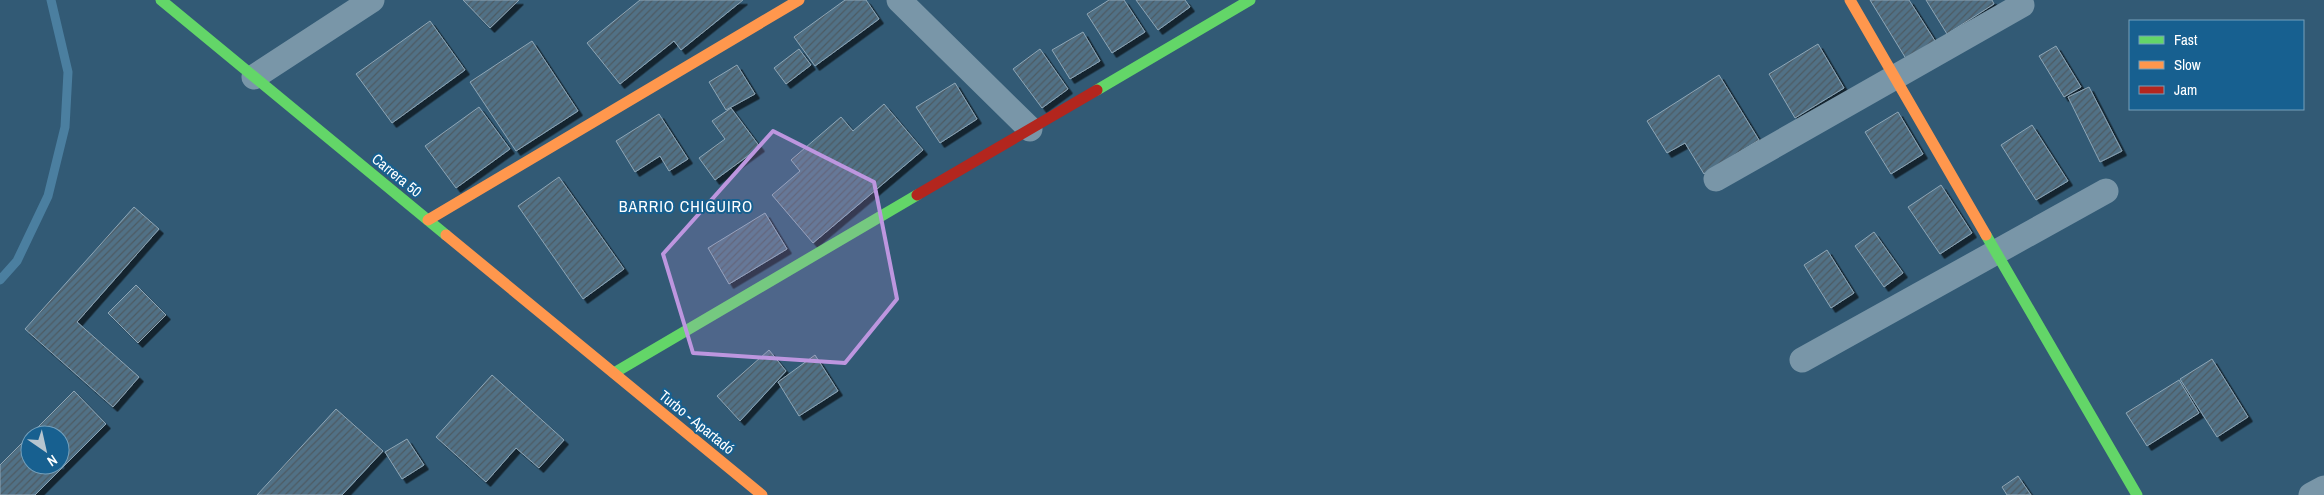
<svg xmlns="http://www.w3.org/2000/svg" width="2324" height="495" viewBox="0 0 2324 495" font-family="'Archivo Narrow',sans-serif">
	<defs>
		<pattern id="building-hatch" width="6" height="6" patternUnits="userSpaceOnUse" patternTransform="scale(1.25)"><rect width="6" height="6" fill="#517186"/><path d="M-1 1l2-2M0 6l6-6M5 7l2-2" fill="none" stroke="#4e5b63"/></pattern>
		<filter id="shadow"><feDropShadow dx="4.5" dy="4.5" stdDeviation="0" flood-color="#0009"/></filter>
	</defs>
	<rect width="100%" height="100%" fill="#325a75"/>
	<g fill="none" stroke-linecap="round" stroke-linejoin="round">
		<path stroke="#4b7fa0" stroke-width="9" d="M0,280l17,-19 31,-65 17,-69 3,-55 -17,-72"/>
	</g>
	<g fill="url(#building-hatch)" stroke="#8ea6b6" filter="url(#shadow)">
		<path d="M463,0h56l-29,28z"/>
		<path d="M640,0h103l-62,50 -7,-9 -54,43 -33,-41z"/>
		<path d="M845,0h21l13,19 -64,47 -21,-29z"/>
		<path d="M1109,0h15l21,32 -33,21 -25,-39z"/>
		<path d="M1136,0h49l5,7 -32,23z"/>
		<path d="M1870,0h39l28,44 -29,18z"/>
		<path d="M1926,0h66l2,4 -47,30z"/>
		<path d="M430,21l35,49 -73,53 -36,-49z"/>
		<path d="M1083,32l17,29 -30,18 -18,-29z"/>
		<path d="M532,41l46,70 -62,40 -46,-69z"/>
		<path d="M1818,44l26,44 -49,30 -26,-44z"/>
		<path d="M2056,46l25,41 -17,10 -25,-41z"/>
		<path d="M799,49l12,16 -25,19 -12,-16z"/>
		<path d="M1040,49l28,40 -26,19 -29,-39z"/>
		<path d="M737,65l18,29 -29,16 -17,-28z"/>
		<path d="M1719,75l40,65 -55,34 -19,-31 -18,10 -20,-32z"/>
		<path d="M955,83l22,36 -37,24 -24,-36z"/>
		<path d="M2089,87l33,64 -22,11 -32,-65z"/>
		<path d="M884,104l39,46 -110,93 -41,-48 28,-24 -9,-11 50,-43 12,14z"/>
		<path d="M479,107l31,42 -54,39 -31,-42z"/>
		<path d="M731,108l29,39 -45,33 -16,-22 26,-19 -13,-18z"/>
		<path d="M1898,112l25,42 -32,20 -26,-42z"/>
		<path d="M659,114l29,45 -19,12 -9,-15 -25,16 -19,-31z"/>
		<path d="M2032,125l36,56 -32,19 -35,-55z"/>
		<path d="M559,177l65,92 -41,30 -65,-93z"/>
		<path d="M1941,185l31,48 -32,21 -32,-47z"/>
		<path d="M134,207l25,22 -82,93 62,55 -26,30 -88,-78z"/>
		<path d="M765,213l22,36 -58,35 -21,-36z"/>
		<path d="M1874,232l29,41 -19,14 -29,-41z"/>
		<path d="M1827,250l27,43 -23,15 -27,-43z"/>
		<path d="M136,285l30,30 -28,28 -30,-30z"/>
		<path d="M769,350l17,21 -46,50 -23,-25z"/>
		<path d="M815,355l23,36 -39,25 -21,-34z"/>
		<path d="M2212,359l36,58 -31,20 -37,-58z"/>
		<path d="M492,375l72,65 -25,28 -23,-20 -30,34 -50,-45z"/>
		<path d="M2179,380l20,33 -52,33 -21,-33z"/>
		<path d="M74,391l32,33 -71,71h-35v-30l30,-30v30h30v-30h-30z"/>
		<path d="M336,409l47,42 -41,44h-85z"/>
		<path d="M407,439l17,26 -22,14 -17,-27z"/>
		<path d="M2018,476l13,19h-24l-5,-8z"/>
	</g>
	<g fill="none" stroke-linecap="round" stroke-linejoin="round">
		<g stroke="#7996a8" stroke-width="25">
			<path d="M899,0l131,129"/>
			<path d="M254,77l118,-77"/>
			<path d="M1716,179l306,-174"/>
			<path d="M1802,360l304,-169"/>
			<path d="M2311,495l13,-7"/>
		</g>
		<g stroke="#63d668" stroke-width="11">
			<path d="M161,0l285,235"/>
			<path d="M1097,90l153,-90"/>
			<path d="M1986,235l151,260"/>
			<path d="M614,373l303,-178"/>
		</g>
		<g stroke="#ff974d" stroke-width="11">
			<path d="M1850,0l136,235"/>
			<path d="M428,220l371,-220"/>
			<path d="M446,235l316,260"/>
		</g>
		<path stroke="#b3261e" stroke-width="11" d="M917,195l180,-105"/>
	</g>
	<path fill="#bd96df" fill-opacity="0.2" stroke="#bd96df" stroke-width="4" stroke-linejoin="round" d="M773,131l101,51 23,117 -52,64 -152,-10 -30,-99z"/>
	<g text-anchor="middle" dominant-baseline="central" stroke-width="4" stroke-linejoin="round" paint-order="stroke">
		<g font-size="15" fill="#fff" stroke="#176090">
			<text transform="translate(397 175) rotate(39)">Carrera 50</text>
			<text transform="translate(697 422) rotate(39)">Turbo - Apartadó</text>
		</g>
		<g font-size="16" letter-spacing="1" fill="#fff" stroke="#176090">
			<text x="686" y="206">BARRIO CHIGUIRO</text>
		</g>
	</g>
	<rect x="2129" y="20" width="175" height="90" fill="#176090" stroke="#74a0bc"/>
	<rect x="2139" y="36" width="25" height="8" fill="#63d668" stroke="#74a0bc"/>
	<text x="2174" y="45" font-size="15" fill="#ffffff">Fast</text>
	<rect x="2139" y="61" width="25" height="8" fill="#ff974d" stroke="#74a0bc"/>
	<text x="2174" y="70" font-size="15" fill="#ffffff">Slow</text>
	<rect x="2139" y="86" width="25" height="8" fill="#b3261e" stroke="#74a0bc"/>
	<text x="2174" y="95" font-size="15" fill="#ffffff">Jam</text>
	<g transform="translate(45 450) rotate(146)"><circle r="24" fill="#176090" stroke="#74a0bc"/>
	<path d="M0-4L9 19L0 12L-9 19Z" fill="#b7c5cf"/>
	<text y="-8" font-size="14" font-weight="bold" text-anchor="middle" fill="#ffffff">N</text>
	</g>
</svg>
